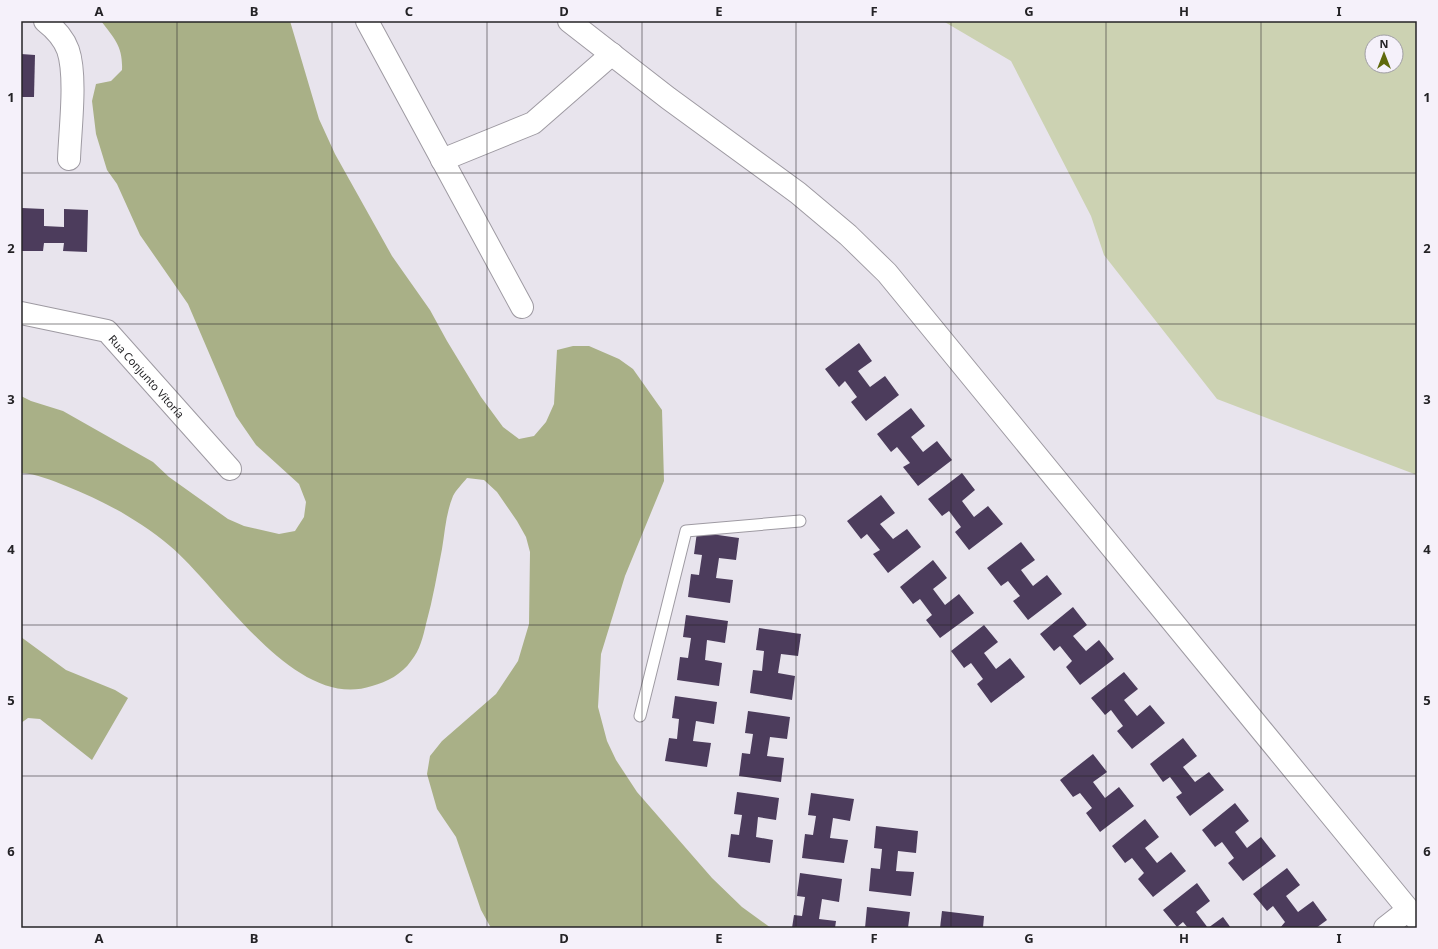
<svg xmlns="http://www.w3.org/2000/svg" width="1438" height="949" viewBox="0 0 1438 949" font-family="'Noto Sans',sans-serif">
	<rect width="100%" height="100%" fill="#e8e4ed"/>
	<path fill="#ccd2b2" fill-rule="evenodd" d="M943,21h474v454l-200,-76 -113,-144 -13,-39 -80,-155zM1372,42h24v24h-24z"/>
	<g fill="#a9b087">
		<path d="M101,21h189l29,98 16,35 57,102 38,54 17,31 34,56 22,30 16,12 15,-3 12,-14 8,-18 3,-54 16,-4h16l30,13 14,10 29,41 2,71 -39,95 -24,78 -3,53 9,34 9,19 21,32 75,86 30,29 29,21h-280l-10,-18 -25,-73 -19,-28 -10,-35 3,-18 12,-15 54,-47 22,-33 11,-37 1,-72 -4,-15 -9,-16 -20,-29 -13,-12 -17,-2c-4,5 -11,12 -14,18 -7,17 -8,35 -11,53 -5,25 -9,50 -16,75 -3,13 -6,26 -15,37 -9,13 -24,21 -39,25 -77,26 -151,-97 -202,-140 -31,-26 -66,-45 -104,-60 -15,-6 -29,-12 -45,-13v-77l10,5 32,10 90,51 16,15 59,42 16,7 35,8 16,-3 9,-14 2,-15 -7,-18 -43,-39 -20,-29 -48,-112 -48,-69 -23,-51 -10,-14 -11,-36 -4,-33 4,-17 15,-3 11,-11c1,-23 -7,-31 -21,-49z"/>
		<path d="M21,637l45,33 49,20 13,8 -36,62 -52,-41 -12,-1 -7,5z"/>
	</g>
	<g fill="#4c3c5c">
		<path d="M21,54l14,1 -1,42h-13z"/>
		<path d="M22,208l22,1v17l20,1v-18l24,1 -1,42 -24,-1 1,-8h-20l-1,8h-22z"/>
		<path d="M859,343l13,18 -14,10 12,16 15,-11 14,19 -33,26 -15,-19 6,-5 -12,-16 -6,6 -14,-18z"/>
		<path d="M911,408l14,18 -14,11 12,15 14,-11 15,19 -34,26 -15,-19 7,-4 -13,-16 -6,5 -14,-18z"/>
		<path d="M962,473l13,17 -13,11 12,16 14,-11 15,18 -34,26 -14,-18 6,-5 -12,-16 -7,5 -14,-17z"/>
		<path d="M881,495l14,18 -15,11 13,15 14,-10 14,18 -33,26 -15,-19 7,-4 -13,-16 -6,5 -14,-18z"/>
		<path d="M697,532l42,6 -3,22 -17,-2 -3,20 17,2 -3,23 -42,-6 3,-23 8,1 3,-20 -8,-1z"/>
		<path d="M1021,542l14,18 -14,10 12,16 14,-11 15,19 -34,26 -15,-19 7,-5 -12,-15 -7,5 -14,-18z"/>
		<path d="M933,560l14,18 -14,11 12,16 14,-11 15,19 -34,25 -14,-18 6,-5 -12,-16 -7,5 -13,-17z"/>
		<path d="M1073,607l14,18 -14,11 13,15 13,-11 15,19 -34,26 -14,-18 6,-6 -12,-15 -6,5 -14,-17z"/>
		<path d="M686,615l42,6 -3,22 -18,-3 -2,20 17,3 -3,23 -42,-6 3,-23 8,1 3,-20 -8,-1z"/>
		<path d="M984,625l14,17 -14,11 12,16 14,-11 15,19 -34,26 -14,-19 6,-5 -12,-16 -7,5 -13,-17z"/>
		<path d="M759,628l42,6 -3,22 -17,-2 -3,19 17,3 -3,24 -42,-7 3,-23 9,1 2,-20 -8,-1z"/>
		<path d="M1124,672l14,17 -14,11 13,16 13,-11 15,18 -33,26 -15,-18 6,-5 -12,-16 -6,5 -14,-17z"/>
		<path d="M675,696l42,6 -3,22 -18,-3 -3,20 18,2 -4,24 -42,-6 4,-23 8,1 2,-20 -7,-1z"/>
		<path d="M748,711l42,6 -3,22 -17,-2 -3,19 17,2 -3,24 -42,-6 3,-23 8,1 3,-20 -8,-1z"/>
		<path d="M1183,738l14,18 -14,11 12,15 14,-10 15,18 -34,26 -14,-19 6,-4 -12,-16 -7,5 -13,-18z"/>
		<path d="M1093,754l14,18 -14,10 12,16 14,-11 15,19 -34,26 -14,-19 6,-5 -12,-15 -7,4 -13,-17z"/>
		<path d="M737,792l42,6 -3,22 -18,-3 -2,20 17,3 -3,23 -42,-6 3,-23 8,1 3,-20 -8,-1z"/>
		<path d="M811,793l43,6 -4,22 -17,-3 -3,20 18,2 -4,23 -42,-5 3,-24 8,1 3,-19 -8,-1z"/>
		<path d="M1235,803l14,18 -14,11 12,16 14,-11 15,19 -33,25 -15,-18 6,-5 -12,-16 -7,5 -13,-17z"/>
		<path d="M1145,819l14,18 -14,11 12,15 14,-11 15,19 -33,26 -15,-18 6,-6 -12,-15 -7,5 -13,-17z"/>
		<path d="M876,826l42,5 -2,22 -18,-2 -2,20 18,1 -3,24 -42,-5 2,-23 9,1 2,-20 -8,-1z"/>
		<path d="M1287,868l13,17 -14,11 12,16 15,-11 14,19 -11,8h-36l5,-6 -12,-16 -6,5 -14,-17z"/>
		<path d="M800,873l42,6 -3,23 -17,-3 -3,20 17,2 -1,7h-43l2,-13 8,1 3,-19 -8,-1z"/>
		<path d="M1197,883l13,18 -14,11 12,16 15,-11 8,11h-43l-5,-6 -6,5 -14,-17z"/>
		<path d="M867,907l43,5 -2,16h-43z"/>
		<path d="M942,911l42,5 -1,12h-43z"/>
	</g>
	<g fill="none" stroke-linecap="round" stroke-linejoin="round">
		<defs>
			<path id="lane" d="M640,716l46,-185 114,-10"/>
			<g id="street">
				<path d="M45,21c9,7 19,18 23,29 9,26 2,80 1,109"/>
				<path d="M367,21l155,286"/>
				<path d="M569,21l99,77 130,95 50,42 39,38 530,647"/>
				<path d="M442,160l91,-37 79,-69"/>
				<path id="s1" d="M21,313l86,18 123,138"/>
				<path d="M1385,928l23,-18"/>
			</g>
		</defs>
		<use href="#lane" stroke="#9e9aa2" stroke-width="13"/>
		<use href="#street" stroke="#9e9aa2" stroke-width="24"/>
		<use href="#lane" stroke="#fff" stroke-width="11"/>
		<use href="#street" stroke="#fff" stroke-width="22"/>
	</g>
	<path fill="none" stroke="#242326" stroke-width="1" stroke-opacity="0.55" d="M177,21v907M332,21v907M487,21v907M642,21v907M796,21v907M951,21v907M1106,21v907M1261,21v907M21,173h1396M21,324h1396M21,474h1396M21,625h1396M21,776h1396"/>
	<g text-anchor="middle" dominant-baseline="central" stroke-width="4" stroke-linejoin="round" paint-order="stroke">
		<g font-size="11" fill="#242326" stroke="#f5f1fa">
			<text stroke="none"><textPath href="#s1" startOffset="148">Rua Conjunto Vitoría</textPath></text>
		</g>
	</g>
	<rect width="1438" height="949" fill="none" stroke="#f5f1fa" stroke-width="44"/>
	<g transform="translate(1384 54)"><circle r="19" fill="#f5f1fa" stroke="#a19fa5"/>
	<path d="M0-3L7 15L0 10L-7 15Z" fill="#5f690c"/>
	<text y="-6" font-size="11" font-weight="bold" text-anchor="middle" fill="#242326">N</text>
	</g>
	<rect x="22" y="22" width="1394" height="905" fill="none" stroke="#242326" stroke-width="1.5"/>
	<g font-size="13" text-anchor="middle" font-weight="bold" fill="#242326">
		<text x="99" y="16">A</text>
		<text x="254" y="16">B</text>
		<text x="409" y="16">C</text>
		<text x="564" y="16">D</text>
		<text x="719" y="16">E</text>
		<text x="874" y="16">F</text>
		<text x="1029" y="16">G</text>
		<text x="1184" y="16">H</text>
		<text x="1339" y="16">I</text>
		<text x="11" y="102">1</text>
		<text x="1427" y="102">1</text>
		<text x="11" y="253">2</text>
		<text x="1427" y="253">2</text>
		<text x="11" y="404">3</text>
		<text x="1427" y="404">3</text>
		<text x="11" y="554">4</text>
		<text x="1427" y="554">4</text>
		<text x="11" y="705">5</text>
		<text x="1427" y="705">5</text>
		<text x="11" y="856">6</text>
		<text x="1427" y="856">6</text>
		<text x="99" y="943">A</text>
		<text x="254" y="943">B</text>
		<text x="409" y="943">C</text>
		<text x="564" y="943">D</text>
		<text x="719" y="943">E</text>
		<text x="874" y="943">F</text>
		<text x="1029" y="943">G</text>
		<text x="1184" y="943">H</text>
		<text x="1339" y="943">I</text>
	</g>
</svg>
